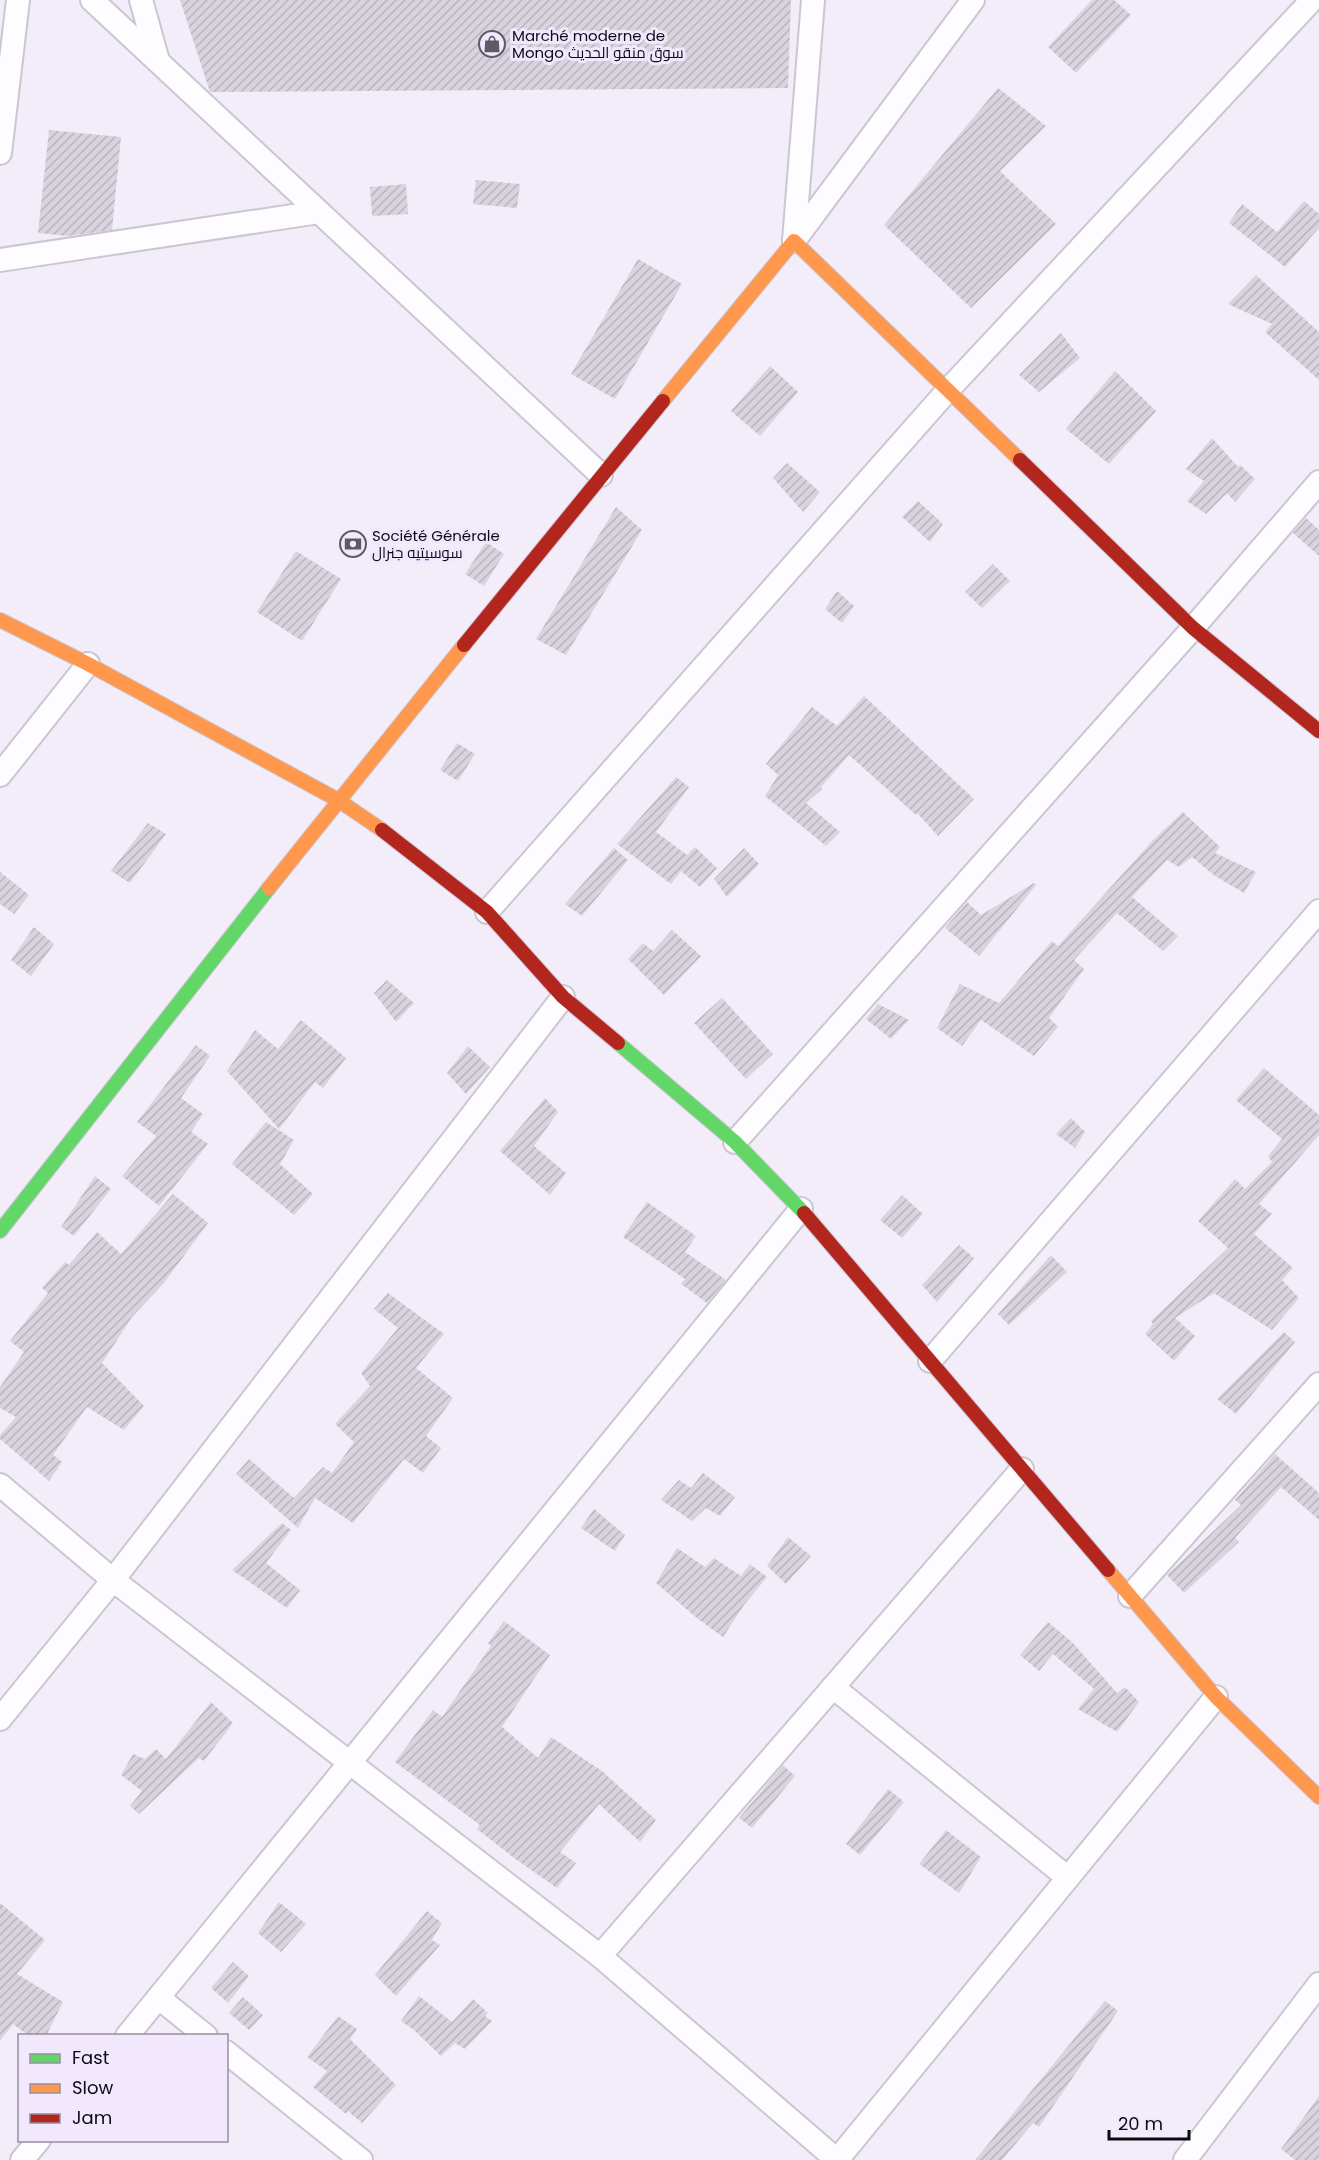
<svg xmlns="http://www.w3.org/2000/svg" width="1319" height="2160" viewBox="0 0 1319 2160" font-family="Poppins,Cairo,sans-serif">
	<defs>
		<pattern id="building-hatch" width="6" height="6" patternUnits="userSpaceOnUse" patternTransform="scale(1.5)"><rect width="6" height="6" fill="#d9d3de"/><path d="M-1 1l2-2M0 6l6-6M5 7l2-2" fill="none" stroke="#b9b4be"/></pattern>
	</defs>
	<rect width="100%" height="100%" fill="#f2edf8"/>
	<g fill="url(#building-hatch)">
		<path d="M180,0h611l-3,88 -578,4z"/>
		<path d="M1092,0h22l17,15 -55,58 -28,-26z"/>
		<path d="M998,88l48,38 -46,45 56,53 -85,84 -87,-83z"/>
		<path d="M49,130l72,7 -9,93 -44,6 -30,-3z"/>
		<path d="M476,180l44,4 -3,24 -44,-4z"/>
		<path d="M406,184l2,30 -36,2 -2,-29z"/>
		<path d="M1304,201l15,13v14l-34,39 -56,-44 13,-19 35,28z"/>
		<path d="M638,259l44,25 -67,115 -44,-25z"/>
		<path d="M1256,275l63,57v48l-54,-48 7,-8 -44,-20z"/>
		<path d="M1061,333l19,25 -41,34 -20,-17z"/>
		<path d="M770,366l28,26 -38,44 -29,-25z"/>
		<path d="M1115,371l41,40 -47,53 -43,-35z"/>
		<path d="M1212,438l26,29 2,-2 15,14 -20,23 -8,-9 -21,21 -19,-13 17,-20 -18,-12z"/>
		<path d="M787,463l33,29 -17,20 -30,-34z"/>
		<path d="M918,501l25,23 -13,18 -28,-25z"/>
		<path d="M616,507l26,23 -76,125 -30,-16z"/>
		<path d="M1306,518l13,12v26l-26,-23z"/>
		<path d="M486,542l18,12 -20,32 -19,-12z"/>
		<path d="M296,551l45,28 -39,62 -45,-29z"/>
		<path d="M993,564l17,17 -28,27 -17,-16z"/>
		<path d="M837,591l17,15 -12,17 -17,-14z"/>
		<path d="M864,696l110,103 -36,37 -21,-23 -1,2 -67,-60 -28,32 1,2 -16,14 34,29 -14,14 -61,-50 13,-21 -12,-11 46,-57 25,19z"/>
		<path d="M457,743l18,11 -17,27 -18,-11z"/>
		<path d="M676,777l13,10 -33,45 31,23 8,-8 22,21 -17,19 -19,-16 -10,13 -54,-40z"/>
		<path d="M1183,812l37,35 -5,6 41,19 -12,21 -29,-17 -23,-19 -13,10 -12,-7 -35,37 46,39 -15,15 -46,-38 -43,47 10,9 -35,49 9,9 -24,29 -53,-36 -19,26 -25,-18 23,-44 39,19 53,-62 6,5 96,-107z"/>
		<path d="M148,823l18,11 -36,49 -19,-12z"/>
		<path d="M614,848l14,12 -46,56 -17,-12z"/>
		<path d="M744,848l15,16 -32,33 -13,-18z"/>
		<path d="M0,872l29,23 -15,19 -14,-10z"/>
		<path d="M1034,883l2,2 -57,71 -34,-28 22,-26 14,13z"/>
		<path d="M34,927l20,17 -23,32 -20,-16z"/>
		<path d="M672,930l29,26 -37,39 -36,-36 15,-16 10,8z"/>
		<path d="M387,980l27,23 -18,19 -22,-29z"/>
		<path d="M722,998l51,56 -27,25 -52,-56z"/>
		<path d="M878,1004l31,16 -18,19 -25,-20z"/>
		<path d="M301,1020l45,38 -23,30 -8,-6 -36,47 -52,-58 28,-41 23,19z"/>
		<path d="M196,1045l14,11 -29,42 22,16 -12,18 17,12 -49,62 -37,-30 34,-40 -19,-14z"/>
		<path d="M468,1046l22,21 -24,27 -19,-21z"/>
		<path d="M1264,1068l55,47v20l-60,69 13,10 -18,20 39,34 -11,12 17,18 -27,32 -58,-37 -39,25 20,18 -21,25 -29,-27 8,-10 -2,-3 77,-73 -30,-27 37,-42 10,10 27,-27 -4,-6 14,-17 -46,-39z"/>
		<path d="M545,1098l13,14 -24,34 32,27 -16,22 -50,-44z"/>
		<path d="M1071,1118l14,14 -10,16 -19,-14z"/>
		<path d="M266,1122l28,18 -14,24 33,30 -19,21 -62,-51z"/>
		<path d="M95,1176l16,13 -37,47 -13,-9z"/>
		<path d="M173,1194l35,29 -44,60 -32,34 -30,46 42,43 -20,24 -37,-23 -34,48 9,7 -13,19 -49,-42v-4l16,-18 -16,-9v-21l24,-35 -14,-11 38,-48 -6,-5 23,-26 4,3 28,-33 24,22z"/>
		<path d="M902,1195l21,19 -21,24 -22,-18z"/>
		<path d="M647,1202l49,34 -11,16 41,28 -19,23 -26,-19 4,-5 -62,-42z"/>
		<path d="M959,1245l15,13 -37,44 -15,-17z"/>
		<path d="M1051,1255l16,17 -58,53 -11,-11z"/>
		<path d="M388,1293l56,41 -28,34 37,30 -27,38 15,12 -18,25 -19,-14 -51,64 -38,-25 -17,30 -62,-54 13,-15 45,39 29,-31 9,6 22,-31 -19,-18 35,-38 -9,-13 37,-45 -24,-19z"/>
		<path d="M1284,1332l11,10 -59,72 -19,-15z"/>
		<path d="M1275,1454l44,39v27l-38,-33 -46,51 4,4 -55,51 -17,-18 74,-70 -6,-5z"/>
		<path d="M703,1473l32,24 -15,19 -14,-8 -14,13 -31,-21 18,-20 12,8z"/>
		<path d="M594,1509l31,26 -10,16 -34,-23z"/>
		<path d="M282,1523l9,7 -25,33 34,27 -13,18 -55,-38z"/>
		<path d="M788,1537l23,19 -25,28 -19,-18z"/>
		<path d="M677,1548l28,19 9,-9 27,18 9,-12 17,13 -23,28 -21,32 -25,-18 -42,-36z"/>
		<path d="M504,1621l46,34 -48,72 36,31 13,-21 51,34 54,49 -16,22 -41,-38 -39,48 16,11 -19,25 -43,-30 -37,-29 3,-4 -85,-63 38,-52 9,7 49,-71 -3,-3z"/>
		<path d="M1048,1622l24,20 45,51 8,-6 14,15 -22,30 -39,-23 16,-20 -41,-35 -14,17 -19,-16z"/>
		<path d="M211,1702l22,21 -29,38 -5,-3 -60,56 -9,-8 12,-15 -21,-16 12,-21 12,5 11,-10 10,10z"/>
		<path d="M783,1765l12,11 -43,52 -13,-10z"/>
		<path d="M888,1789l16,13 -44,53 -14,-11z"/>
		<path d="M946,1830l35,27 -22,36 -40,-29z"/>
		<path d="M279,1902l27,22 -25,28 -23,-19z"/>
		<path d="M0,1903l45,37 -28,34 46,28 -17,34h-17l-16,-12 -13,17z"/>
		<path d="M427,1911l15,12 -10,17 8,5 -44,51 -21,-21z"/>
		<path d="M233,1962l16,14 -21,27 -17,-15z"/>
		<path d="M419,1996l33,26 21,-23 15,14 -3,3 7,5 -27,28 -10,-6 -14,13 -27,-26 -13,-9z"/>
		<path d="M243,1997l20,18 -14,15 -20,-17z"/>
		<path d="M1105,2001l13,10 -79,116 -6,-4 -31,37h-27z"/>
		<path d="M338,2016l19,13 -7,10 46,46 -34,38 -14,-12 -2,3 -33,-27 14,-16 -20,-14z"/>
		<path d="M1319,2096v64h-24l-14,-11z"/>
	</g>
	<g fill="none" stroke-linecap="round" stroke-linejoin="round">
		<defs>
			<g id="street">
				<path d="M92,0l509,475"/>
				<path d="M141,0l17,61"/>
				<path d="M0,153l18,-153"/>
				<path d="M794,241l179,-241"/>
				<path d="M794,241l19,-241"/>
				<path d="M0,260l319,-48"/>
				<path d="M0,775l88,-111"/>
				<path d="M487,912l461,-522 364,-390"/>
				<path d="M735,1142l458,-514 126,-146"/>
				<path d="M930,1361l389,-450"/>
				<path d="M0,1485l113,95 487,376 237,204"/>
				<path d="M1130,1596l189,-212"/>
				<path d="M833,1687l235,191"/>
				<path d="M0,1719l113,-139 450,-583"/>
				<path d="M600,1956l422,-487"/>
				<path d="M159,1998l47,38"/>
				<path d="M127,2036l674,-827"/>
				<path d="M226,2052l135,108"/>
				<path d="M22,2160l17,-20"/>
				<path d="M837,2160l379,-463"/>
				<path d="M1185,2160l134,-176"/>
			</g>
			<g id="fast">
				<path d="M618,1043l117,99 69,71"/>
				<path d="M0,1231l269,-343"/>
			</g>
			<g id="slow">
				<path d="M663,401l131,-160 226,219"/>
				<path d="M0,620l88,44 250,136 44,30"/>
				<path d="M269,888l195,-243"/>
				<path d="M1108,1570l108,127 103,100"/>
			</g>
			<g id="jam">
				<path d="M1020,460l173,168 126,103"/>
				<path d="M464,645l199,-244"/>
				<path d="M382,830l105,82 76,85 55,46"/>
				<path d="M804,1213l304,357"/>
			</g>
		</defs>
		<use href="#street" stroke="#cbc6d2" stroke-width="26"/>
		<use href="#fast" stroke="#cbc6d2" stroke-width="16"/>
		<use href="#slow" stroke="#cbc6d2" stroke-width="16"/>
		<use href="#jam" stroke="#cbc6d2" stroke-width="16"/>
		<use href="#street" stroke="#fdfcfe" stroke-width="22"/>
		<use href="#fast" stroke="#63d668" stroke-width="14"/>
		<use href="#slow" stroke="#ff974d" stroke-width="14"/>
		<use href="#jam" stroke="#b3261e" stroke-width="14"/>
	</g>
	<defs>
		<symbol id="shop-ring" viewBox="-11 -11 22 22"><circle r="9.5" fill="#f1e8fd" stroke="#5e5964" stroke-width="1.5"/><path d="M-5-2.5h2.3a2.7 3.5 0 0 1 5.4 0H5L5.5 6h-11ZM-1.5-2.5h3a1.5 2.3 0 0 0-3 0Z" fill="#5e5964"/></symbol>
		<symbol id="bank-ring" viewBox="-11 -11 22 22"><circle r="9.5" fill="#f1e8fd" stroke="#5e5964" stroke-width="1.5"/><path d="M-6-4H6V4H-6ZM0-2.3a2.3 2.3 0 1 0 0 4.6a2.3 2.3 0 1 0 0-4.6Z" fill="#5e5964"/></symbol>
	</defs>
	<g fill-rule="evenodd">
		<use href="#shop-ring" x="477" y="29" width="30" height="30"/>
		<use href="#bank-ring" x="338" y="529" width="30" height="30"/>
	</g>
	<g text-anchor="middle" dominant-baseline="central" stroke-width="6" stroke-linejoin="round" paint-order="stroke">
		<g font-size="15" fill="#0e0914" stroke="#f1e8fd" text-anchor="start">
			<text x="512" y="35">Marché moderne de<tspan x="512" dy="17">Mongo سوق منقو الحديث</tspan></text>
			<text x="372" y="535">Société Générale<tspan x="372" dy="17">سوسيتيه جنرال</tspan></text>
		</g>
	</g>
	<rect x="18" y="2034" width="210" height="108" fill="#f1e8fd" stroke="#968fa0" stroke-width="1.5"/>
	<rect x="30" y="2054" width="30" height="9" fill="#63d668" stroke="#968fa0" stroke-width="1.5"/>
	<text x="72" y="2064" font-size="18" fill="#0e0914">Fast</text>
	<rect x="30" y="2084" width="30" height="9" fill="#ff974d" stroke="#968fa0" stroke-width="1.5"/>
	<text x="72" y="2094" font-size="18" fill="#0e0914">Slow</text>
	<rect x="30" y="2114" width="30" height="9" fill="#b3261e" stroke="#968fa0" stroke-width="1.5"/>
	<text x="72" y="2124" font-size="18" fill="#0e0914">Jam</text>
	<path d="M1109 2130v9h80v-9" fill="none" stroke="#0e0914" stroke-width="3"/>
	<text x="1118" y="2130" font-size="18" fill="#0e0914" stroke="#f1e8fd" stroke-width="4.5" paint-order="stroke">20 m</text>
</svg>
